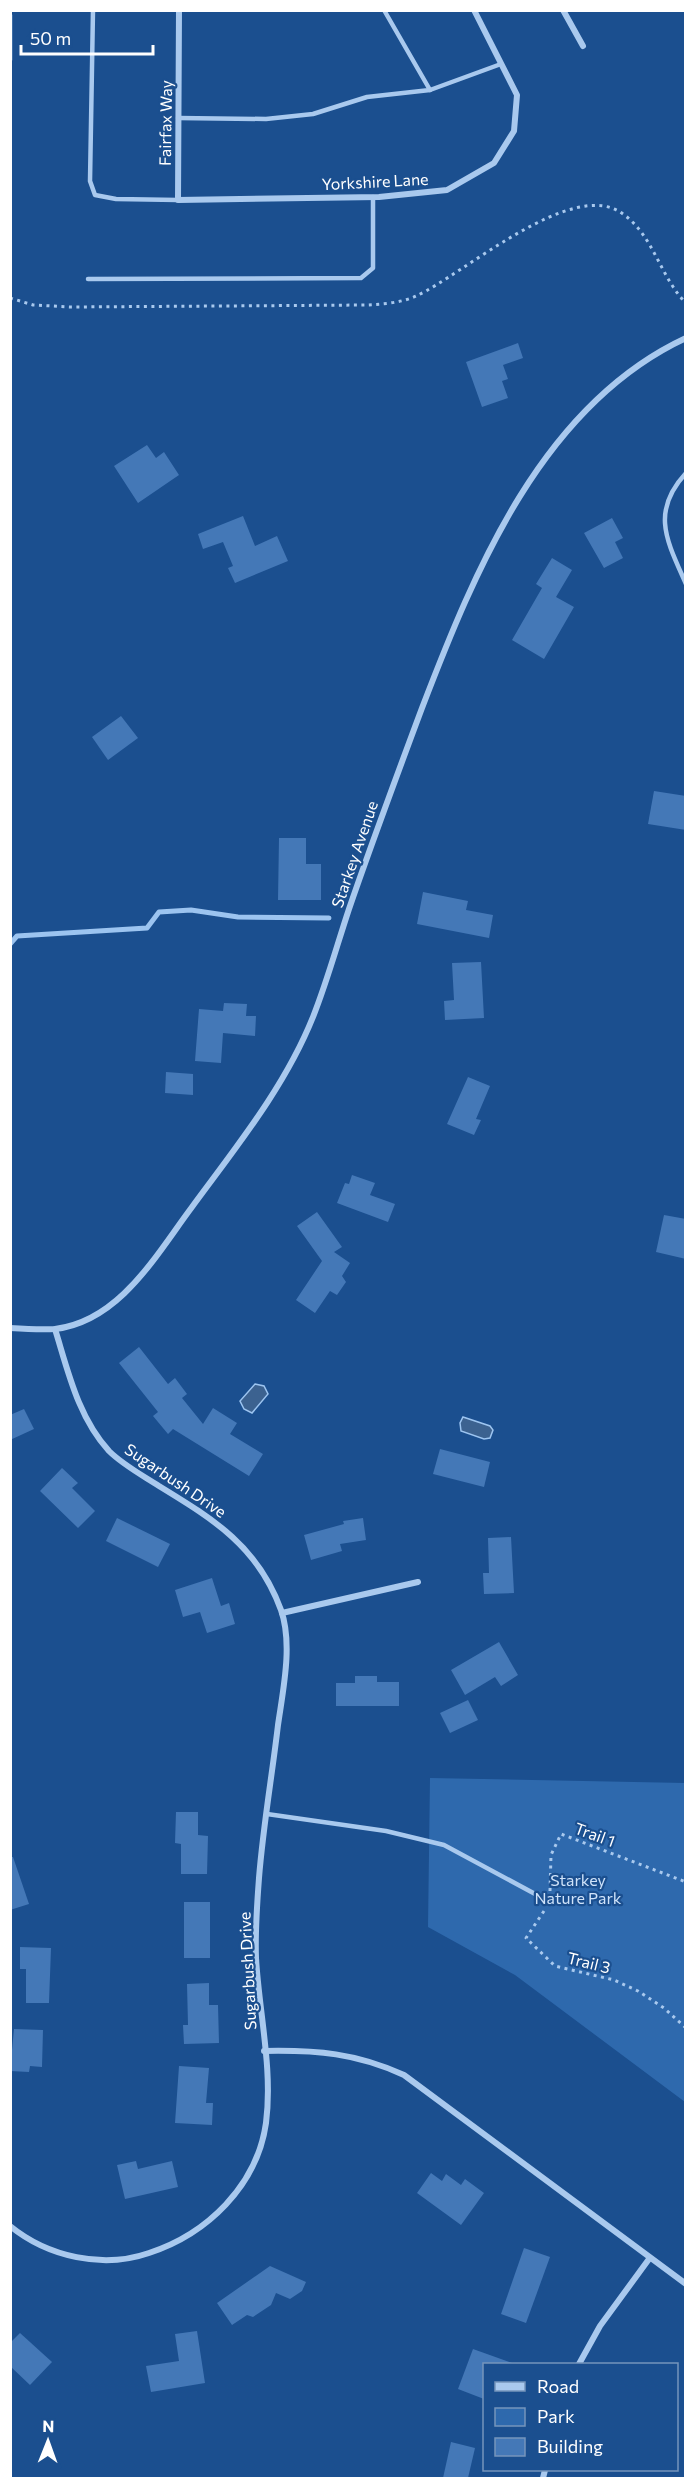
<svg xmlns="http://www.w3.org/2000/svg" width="696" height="2489" viewBox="0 0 696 2489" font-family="Commissioner,sans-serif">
	<rect width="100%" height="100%" fill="#1b4f8f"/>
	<path fill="#2e69ad" d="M430,1778l255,5v319l-170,-127 -87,-48z"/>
	<g fill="#3c6290" stroke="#9cc4f0" stroke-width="1.5">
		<path d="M255,1384l9,2 4,8 -16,19 -8,-4 -4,-8z"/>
		<path d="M463,1417l27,9 3,4 -3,8 -6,1 -23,-8 -1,-8z"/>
	</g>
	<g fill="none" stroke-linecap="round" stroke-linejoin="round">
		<path stroke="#9cc4f0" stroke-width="5" d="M10,944l7,-8 130,-8 12,-16 32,-2 47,7 91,1"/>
	</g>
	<g fill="#4478b7">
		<path d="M518,343l5,15 -20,7 5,14 -6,2 6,17 -26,9 -16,-45z"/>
		<path d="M147,445l9,13 8,-6 15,23 -41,28 -24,-37z"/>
		<path d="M243,516l12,30 22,-10 11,25 -53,22 -7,-15 5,-2 -10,-24 -20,7 -5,-15z"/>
		<path d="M612,518l11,20 -8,4 8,16 -19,10 -20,-35z"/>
		<path d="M552,558l20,12 -16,27 18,10 -30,52 -32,-19 30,-52 -6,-4z"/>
		<path d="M121,716l17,22 -30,22 -16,-23z"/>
		<path d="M654,791l32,5v34l-38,-6z"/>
		<path d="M279,838h27v26h15v36h-43z"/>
		<path d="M423,892l45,9 -2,9 27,5 -4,23 -72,-14z"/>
		<path d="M481,962l3,56 -39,2 -1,-19 10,-1 -2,-37z"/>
		<path d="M224,1003l23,1 -1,12h10l-1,20 -32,-3 -2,30 -26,-2 4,-52 24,2z"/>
		<path d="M166,1072l27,2v21l-28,-2z"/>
		<path d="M468,1077l22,9 -14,33 5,1 -7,15 -27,-11z"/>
		<path d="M352,1175l23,8 -5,12 25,9 -7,18 -51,-19 8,-20 4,1z"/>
		<path d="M317,1212l25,35 -8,5 16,11 -8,13 4,6 -9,13 -7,-4 -15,22 -19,-13 26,-39 -25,-35z"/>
		<path d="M664,1215l22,4v40l-30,-7z"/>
		<path d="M139,1347l29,37 7,-6 12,16 -5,4 21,26 10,-16 24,15 -7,11 33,20 -14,22 -76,-47 -5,5 -15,-18 5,-4 -39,-49z"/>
		<path d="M24,1409l10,20 -24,11v-25z"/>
		<path d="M440,1449l50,13 -6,25 -51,-13z"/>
		<path d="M62,1468l16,15 -6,5 23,23 -17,17 -38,-37z"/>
		<path d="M117,1518l53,26 -12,23 -52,-26z"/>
		<path d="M363,1518l3,22 -26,4 2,7 -31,9 -7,-25 40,-11 -1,-3z"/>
		<path d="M511,1537l3,56 -30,1 -1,-21h6l-1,-35z"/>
		<path d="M212,1578l9,28 8,-3 6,21 -28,9 -7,-21 -17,5 -8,-27z"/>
		<path d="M499,1642l19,33 -17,11 -6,-9 -30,18 -14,-25z"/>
		<path d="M355,1676h22v6h22v24h-63v-23h19z"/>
		<path d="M468,1700l10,20 -28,13 -10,-20z"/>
		<path d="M176,1812h22v23l10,1 -1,38h-26v-30l-6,-1z"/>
		<path d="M10,1857h3l16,47 -19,6z"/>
		<rect x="184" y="1902" width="26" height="56"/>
		<path d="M20,1947l31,1 -2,55h-23v-34h-6z"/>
		<path d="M209,1983v22h9l1,38 -35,1 -1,-19h5l-1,-41z"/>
		<path d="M14,2029l29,1 -1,37 -12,-1 -1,6 -19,-1z"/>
		<path d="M179,2066l30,2 -3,35h7l-1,22 -37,-2z"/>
		<path d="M136,2161l2,8 34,-8 6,26 -53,12 -8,-34z"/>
		<path d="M431,2173l11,8 4,-7 15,11 4,-6 19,14 -23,32 -44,-32z"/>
		<path d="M524,2248l26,9 -24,66 -25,-9z"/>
		<path d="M270,2266l36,16 -4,9 -12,8 -14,-6 -5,12 -18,12 -6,-2 -15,10 -15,-22z"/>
		<path d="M197,2331l8,52 -54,9 -5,-26 33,-5 -4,-27z"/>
		<path d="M20,2333l32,29 -22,23 -20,-19v-23z"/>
		<path d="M473,2349l39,14 -28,1v35l-26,-10z"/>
		<path d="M451,2442l24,6 -7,30h-25z"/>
	</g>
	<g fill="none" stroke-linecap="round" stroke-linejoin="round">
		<g stroke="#a9c9ee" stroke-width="3" stroke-dasharray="3 4.5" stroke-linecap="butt">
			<path d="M10,298l23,7 38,2 296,-2c16,-1 34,-2 49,-9 47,-21 157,-120 207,-82 31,22 37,63 63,89"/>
			<path d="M550,1891l1,-36 10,-21 125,48"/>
			<path d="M544,1911l-18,27 29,28 59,14 24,11 26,17 22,20"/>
		</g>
		<g stroke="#a9c9ee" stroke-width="4.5">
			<path d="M93,10l-3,171 5,14 21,4 62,1"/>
			<path d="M10,15v45"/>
			<path d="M430,90l71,-26"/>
			<path d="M178,118l88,1 47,-5 54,-17 63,-7 -46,-80"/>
			<path d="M88,279l273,-1 12,-10v-71"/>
			<path d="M686,473c-36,39 -19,68 0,111"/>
			<path d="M267,1814l119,17 58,14 106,57"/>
		</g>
		<g stroke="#a9c9ee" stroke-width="6">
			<path d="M179,10l-1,190 201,-3 68,-7 47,-27 20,-32 3,-36 -43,-85"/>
			<path d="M563,10l20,36"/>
			<path d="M10,1328c15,1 30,2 45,1 65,-8 101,-74 137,-122 44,-60 93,-120 121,-190 14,-35 24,-72 36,-108 23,-67 48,-134 73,-201 53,-138 120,-303 264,-370"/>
			<path d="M282,1613l136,-31"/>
			<path d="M264,2051c53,-1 92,2 140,24l282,209"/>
			<path d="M10,2226c38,31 93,43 139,27 58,-19 108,-67 117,-130 7,-54 -7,-111 -10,-165 -1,-27 1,-54 3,-80 4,-51 13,-102 19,-153 5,-35 15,-81 3,-115 -23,-64 -68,-91 -122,-124 -17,-11 -36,-21 -50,-35 -31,-34 -41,-80 -54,-122"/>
			<path d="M579,2364l21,-38 49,-67"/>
			<path d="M543,2478l2,-8"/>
		</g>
	</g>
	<g text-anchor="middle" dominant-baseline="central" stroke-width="4.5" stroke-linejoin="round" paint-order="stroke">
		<g font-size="16" fill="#fff" stroke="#1b4f8f">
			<text transform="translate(165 123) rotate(-89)">Fairfax Way</text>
			<text transform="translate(375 181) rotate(-3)">Yorkshire Lane</text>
			<text transform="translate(354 854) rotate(-71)">Starkey Avenue</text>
			<text transform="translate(176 1480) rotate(34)">Sugarbush Drive</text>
			<text transform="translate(595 1834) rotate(20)">Trail 1</text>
			<text transform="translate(589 1962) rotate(14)">Trail 3</text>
			<text transform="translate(247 1971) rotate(-93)">Sugarbush Drive</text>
		</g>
		<g font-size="16" fill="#cfe3fa" stroke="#1b4f8f">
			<text x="578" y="1879">Starkey<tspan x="578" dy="18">Nature Park</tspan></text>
		</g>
	</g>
	<rect width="696" height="2489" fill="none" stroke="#ffffff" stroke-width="24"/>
	<rect x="483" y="2363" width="195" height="108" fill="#1b4f8f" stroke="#7695bc" stroke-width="1.5"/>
	<rect x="495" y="2382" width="30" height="9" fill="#a9c9ee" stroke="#7695bc" stroke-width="1.5"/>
	<text x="537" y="2393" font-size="18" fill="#ffffff">Road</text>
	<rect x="495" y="2408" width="30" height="18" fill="#2e69ad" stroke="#7695bc" stroke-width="1.5"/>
	<text x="537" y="2423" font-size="18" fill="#ffffff">Park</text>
	<rect x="495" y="2438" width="30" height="18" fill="#4478b7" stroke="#7695bc" stroke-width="1.5"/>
	<text x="537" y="2453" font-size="18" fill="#ffffff">Building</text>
	<g transform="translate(48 2441) rotate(1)" stroke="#1b4f8f" stroke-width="4.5" paint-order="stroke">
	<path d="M0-4.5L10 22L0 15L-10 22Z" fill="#ffffff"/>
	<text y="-9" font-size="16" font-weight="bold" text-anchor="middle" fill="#ffffff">N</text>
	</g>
	<path d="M21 45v9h132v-9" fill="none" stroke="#ffffff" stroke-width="3"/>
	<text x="30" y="45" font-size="18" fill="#ffffff" stroke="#1b4f8f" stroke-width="4.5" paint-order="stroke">50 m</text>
</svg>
